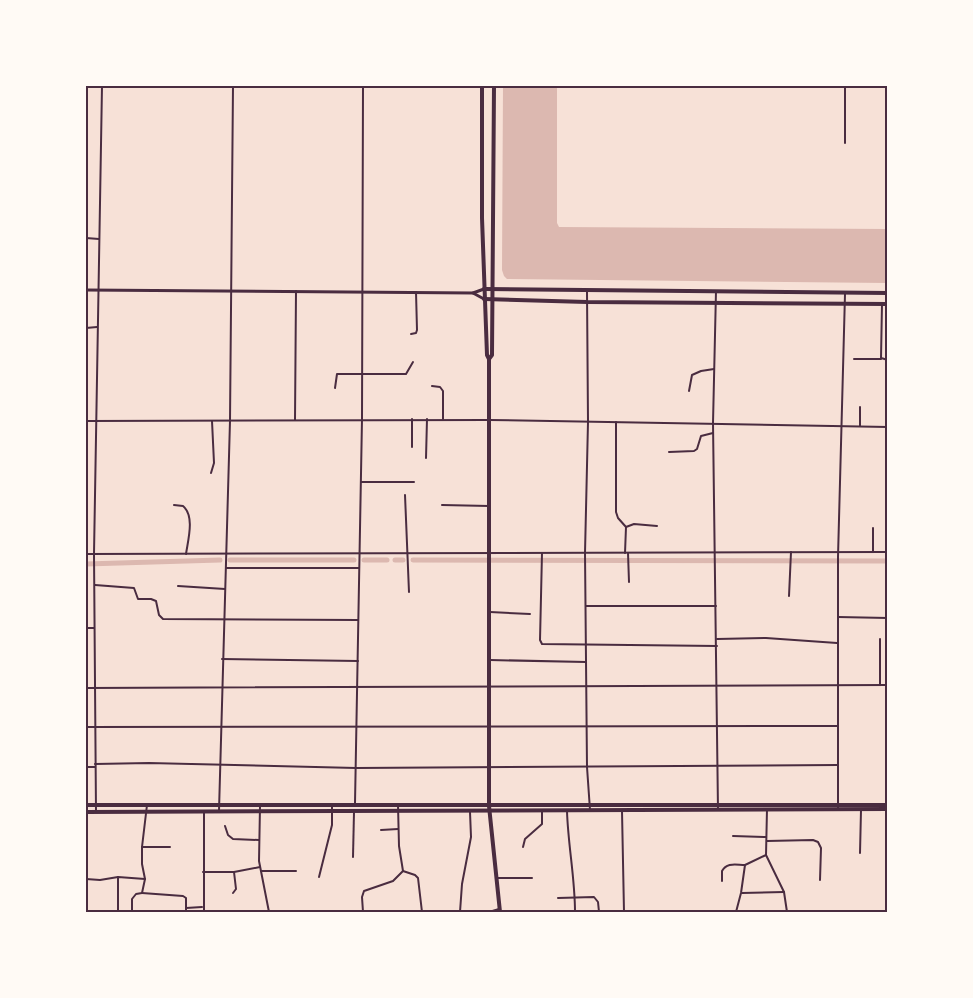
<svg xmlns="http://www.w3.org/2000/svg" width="973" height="998" viewBox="0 0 973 998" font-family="'DejaVu Sans',sans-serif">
	<rect width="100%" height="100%" fill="#f7e1d7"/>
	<path fill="#dcb8b0" d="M503,86h54v137l2,4 328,2v54l-380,-4 -3,-3 -2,-6z"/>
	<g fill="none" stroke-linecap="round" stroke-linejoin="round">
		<g stroke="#dcb8b0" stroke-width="5">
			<path d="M230,560h124"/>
			<path d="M364,560h23"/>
			<path d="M395,560h8"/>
			<path d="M413,560l475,1"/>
			<path d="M86,564l134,-4"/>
		</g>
		<g stroke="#4a2c40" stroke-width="2">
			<path d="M845,143v-57"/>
			<path d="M86,238l13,1"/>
			<path d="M716,291l-3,132 5,387"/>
			<path d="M587,292l1,130 -3,131 2,214 3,43"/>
			<path d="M882,304l-1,54 7,2"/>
			<path d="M86,328l11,-1"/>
			<path d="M411,334l5,-1 1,-3 -1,-38"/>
			<path d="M854,359h27"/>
			<path d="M432,386l8,1 3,4v28"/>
			<path d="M335,388l2,-14h69l7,-12"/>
			<path d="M689,391l3,-16 9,-4 13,-2"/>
			<path d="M412,419v28"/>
			<path d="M295,420l1,-129"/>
			<path d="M86,421l403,-1 399,7"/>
			<path d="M616,422v90l2,6 8,9 -1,26"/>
			<path d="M860,426v-19"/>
			<path d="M669,452l25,-1 3,-2 4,-13 12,-3"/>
			<path d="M426,458l1,-39"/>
			<path d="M211,473l3,-10 -2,-42"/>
			<path d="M361,482h53"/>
			<path d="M405,495l4,97"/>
			<path d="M174,505l9,1c12,10 5,34 3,48"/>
			<path d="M442,505l47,1"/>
			<path d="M626,527l8,-3 23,2"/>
			<path d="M873,552v-24"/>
			<path d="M542,553l-2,87 2,4 175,2"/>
			<path d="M628,553l1,29"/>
			<path d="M86,554l802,-2"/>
			<path d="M226,568h133"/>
			<path d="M95,585l39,3 4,11h13l5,2 3,14 4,4 195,1"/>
			<path d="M178,586l47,3"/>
			<path d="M789,596l2,-44"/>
			<path d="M586,606h130"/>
			<path d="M490,612l40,2"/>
			<path d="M838,617l50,1"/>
			<path d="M86,628h8"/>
			<path d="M717,639l49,-1 71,5"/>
			<path d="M880,639v46"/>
			<path d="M222,659l136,2"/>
			<path d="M490,660l96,2"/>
			<path d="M86,688l802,-3"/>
			<path d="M86,727l752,-1"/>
			<path d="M95,764l54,-1 207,5 482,-3"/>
			<path d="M86,767h9"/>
			<path d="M355,803l7,-384 1,-333"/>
			<path d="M398,805l1,41 4,25"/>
			<path d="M260,806l-1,55 10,51"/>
			<path d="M767,809l-1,46 18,37 3,20"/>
			<path d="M838,810v-253l7,-263"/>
			<path d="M219,811l11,-390 3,-335"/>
			<path d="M567,811c1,34 8,67 8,101"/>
			<path d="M622,811l2,101"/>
			<path d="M96,812l-2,-258 8,-468"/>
			<path d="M225,826l3,9 5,4 26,1"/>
			<path d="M381,830l17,-1"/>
			<path d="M733,836l33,1"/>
			<path d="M767,841l46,-1 5,2 3,6 -1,32"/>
			<path d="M142,847h28"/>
			<path d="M523,847l2,-8 17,-15v-14"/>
			<path d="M860,853l1,-43"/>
			<path d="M353,857l1,-45"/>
			<path d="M86,864v-52"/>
			<path d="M261,871h35"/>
			<path d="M403,871l12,4 3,3 4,34"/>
			<path d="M203,872h31l26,-5"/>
			<path d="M319,877l13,-52v-19"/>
			<path d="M496,878h36"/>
			<path d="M86,879l14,1 18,-3"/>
			<path d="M722,881v-10c5,-9 14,-6 23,-6"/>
			<path d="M142,893l41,3 3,2v10"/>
			<path d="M233,893l3,-4 -2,-17"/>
			<path d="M742,893l42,-1"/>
			<path d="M558,898l36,-1 4,5 1,10"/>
			<path d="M682,911v1"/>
			<path d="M118,912v-35l27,2"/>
			<path d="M132,912v-13l4,-5 6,-1 3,-14 -3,-15v-17l5,-42"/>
			<path d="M186,912v-4l16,-1"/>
			<path d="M204,912v-99"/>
			<path d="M363,912l-1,-15 2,-6 29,-10 10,-10"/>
			<path d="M460,912l2,-28 9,-47 -1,-25"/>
			<path d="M489,912l10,-3"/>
			<path d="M721,912l15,-1"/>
			<path d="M736,912l5,-19 4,-28 21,-10"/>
		</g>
		<g stroke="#4a2c40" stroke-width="3">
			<path d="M86,290l387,3 11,-4"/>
			<path d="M473,293l11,6"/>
		</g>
		<g stroke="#4a2c40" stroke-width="4">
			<path d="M86,805h802"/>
			<path d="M86,812l802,-3"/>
		</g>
		<g stroke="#4a2c40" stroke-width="4">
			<path d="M482,86v132l5,137 2,4v447l11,106"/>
			<path d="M484,289l404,4"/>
			<path d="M484,299l103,3 301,2"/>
			<path d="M489,359l3,-4 2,-269"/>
		</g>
	</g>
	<rect width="973" height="998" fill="none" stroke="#fffaf5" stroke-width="174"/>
	<rect x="87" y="87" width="799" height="824" fill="none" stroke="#4a2c40" stroke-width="2"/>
</svg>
